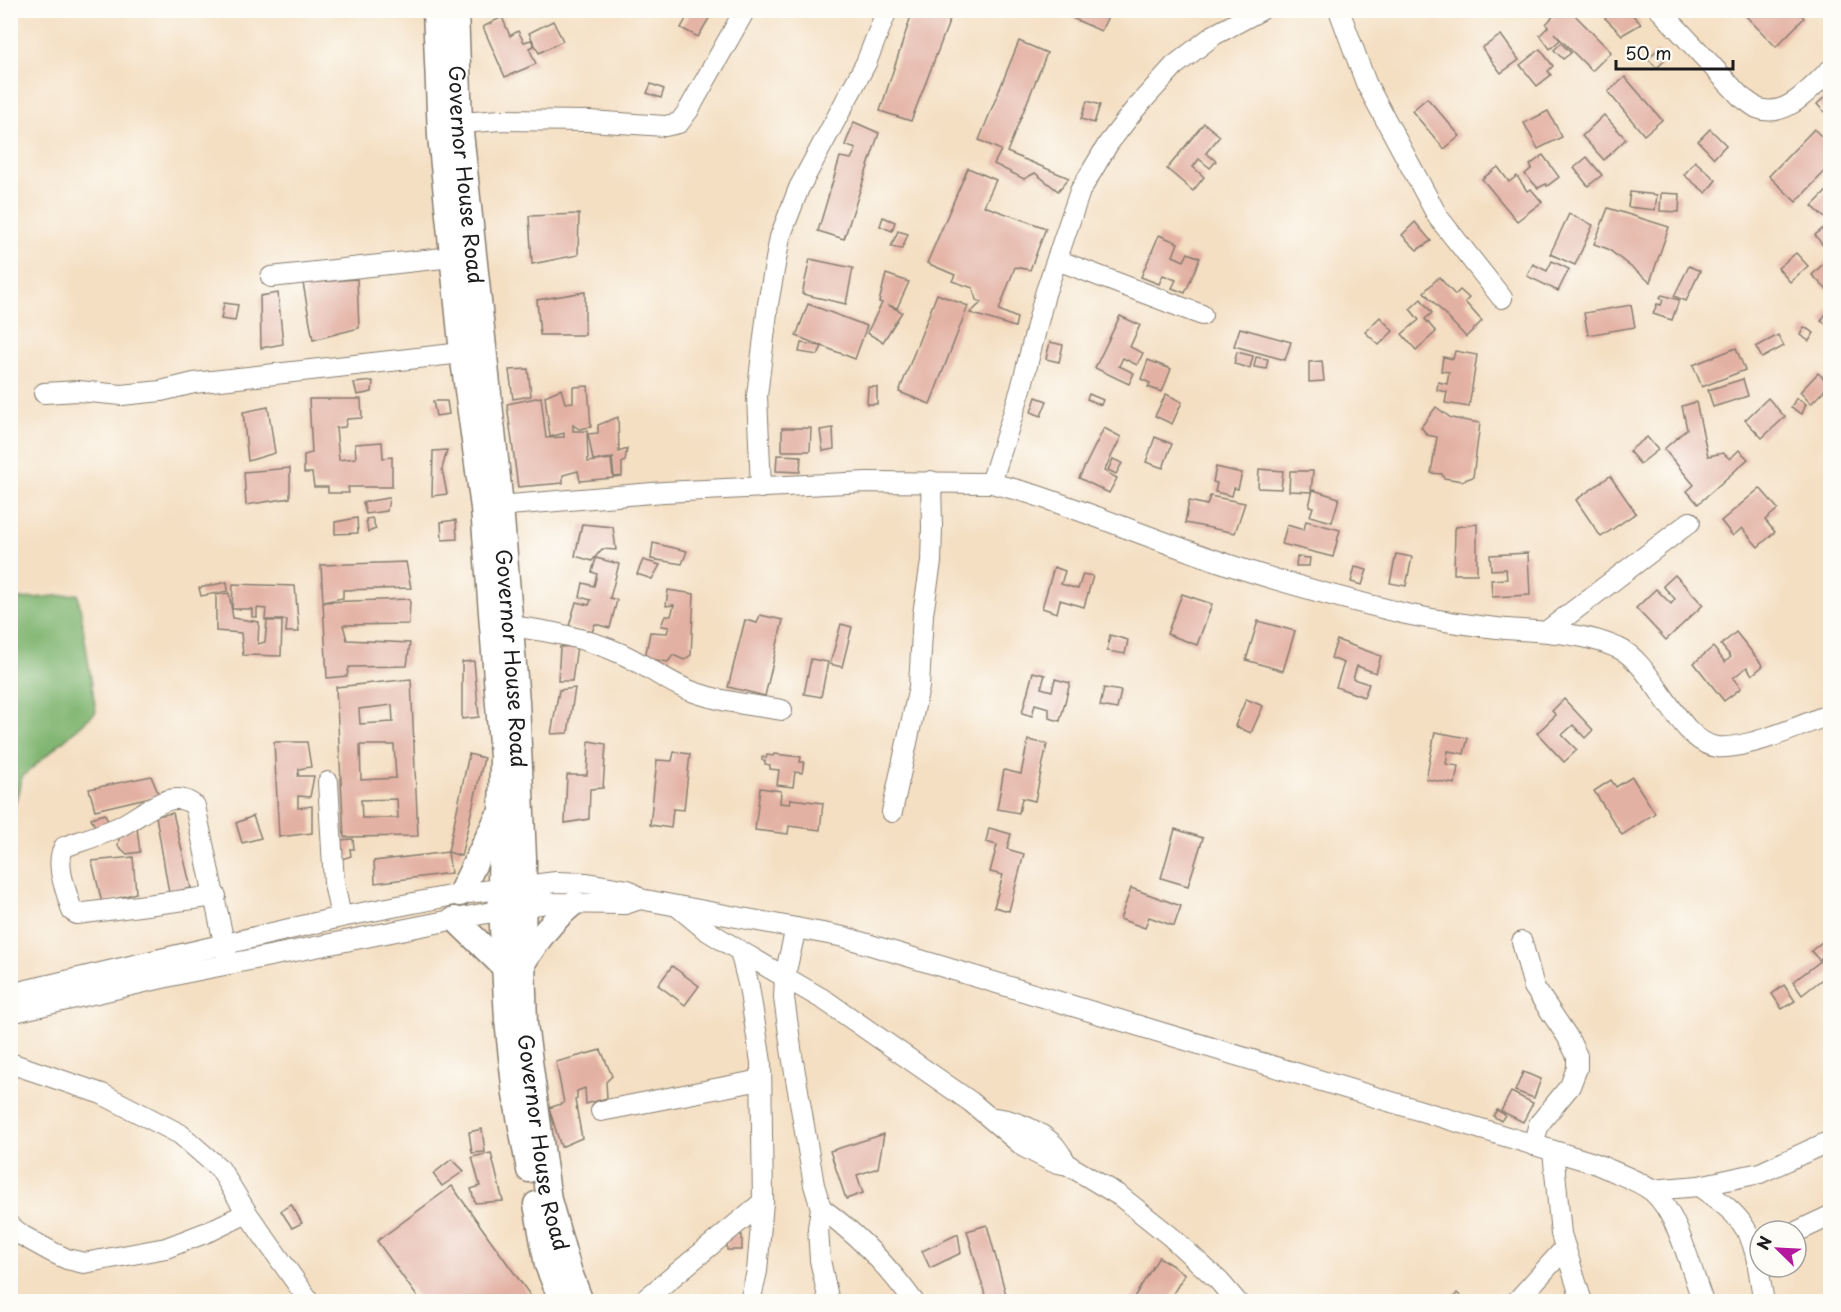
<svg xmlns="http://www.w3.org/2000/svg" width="1841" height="1312" viewBox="0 0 1841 1312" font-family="'Playpen Sans',sans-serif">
	<rect width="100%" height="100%" fill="#fdfcf7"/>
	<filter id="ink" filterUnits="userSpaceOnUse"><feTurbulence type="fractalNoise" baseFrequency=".0167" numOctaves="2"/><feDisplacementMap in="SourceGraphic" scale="12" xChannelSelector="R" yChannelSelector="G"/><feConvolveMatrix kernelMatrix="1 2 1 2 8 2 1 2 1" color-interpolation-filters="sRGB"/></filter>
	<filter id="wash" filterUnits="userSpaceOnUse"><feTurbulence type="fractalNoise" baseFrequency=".008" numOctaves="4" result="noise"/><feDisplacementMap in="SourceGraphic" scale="24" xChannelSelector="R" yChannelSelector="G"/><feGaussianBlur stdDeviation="1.35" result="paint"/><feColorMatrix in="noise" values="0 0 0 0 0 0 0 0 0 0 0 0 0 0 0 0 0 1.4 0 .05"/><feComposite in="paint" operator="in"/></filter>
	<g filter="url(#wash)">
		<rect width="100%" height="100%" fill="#f4dfc3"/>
		<path fill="#80b571" stroke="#4e6846" stroke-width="1.5" d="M78,594l18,118 -74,65 -11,41v-218z"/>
		<g id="blocks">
			<g fill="#e3b1a3" fill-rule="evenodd">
				<path d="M691,10h23l-16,27 -17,-9z"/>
				<path d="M913,10h28l11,4 -41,107 -31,-10z"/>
				<path d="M1062,10h49l-10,21 -40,-18z"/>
				<path d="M1559,10h11l41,42 -19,19 -38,-38 6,7 -10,9 -10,-14 8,-8 -2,-3z"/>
				<path d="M1597,10h31l13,14 -19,11z"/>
				<path d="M1740,10h57l7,8 -28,29z"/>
				<path d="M502,17l8,19 8,-5 6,11 7,-2 3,6 -5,2 7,16 -31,13 -22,-50z"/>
				<path d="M553,21l10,20 -24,12 -10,-20z"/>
				<path d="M1501,35l18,25 -18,13 -19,-25z"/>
				<path d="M1019,41l28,12 -40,99 62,26 -11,13 -23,-18 -11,6 -30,-15 7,-14 -22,-10z"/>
				<path d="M1561,43l10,10 -8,6 -9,-9z"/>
				<path d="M1540,49l13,17 -5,5 3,4 -14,11 -17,-21z"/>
				<path d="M1656,51l9,9 -8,8 -9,-9z"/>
				<path d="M1625,77l37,43 -18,15 -36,-43z"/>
				<path d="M651,84l13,5 -3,9 -14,-5z"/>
				<path d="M1827,95l3,5v6l-6,6 -7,-8z"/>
				<path d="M1427,98l33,38 -16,13 -32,-38z"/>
				<path d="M1087,101l13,4 -6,18 -13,-4z"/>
				<path d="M1548,111l14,26 -24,12 -14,-26z"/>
				<path d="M1604,115l22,24 -22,21 -22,-24z"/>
				<path d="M854,122l25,11 -35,106 -26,-8 22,-74 11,2 5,-10 -11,-4z"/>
				<path d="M1204,123l16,13 -14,17 10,8 -6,7 -11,-9 -6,8 11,10 -11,14 -26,-22z"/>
				<path d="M1710,129l16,16 -12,13 -16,-17z"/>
				<path d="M1814,129l16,16v21l-34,36 -27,-26z"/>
				<path d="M1543,155l16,22 -12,9 -1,-2 -8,4 -13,-14 7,-6 -2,-3z"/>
				<path d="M1587,157l15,18 -14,11 -14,-18z"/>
				<path d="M1695,161l21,19 -10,13 -22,-18z"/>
				<path d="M1498,167l11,15 8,-6 10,15 4,-2 11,13 -25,19 -35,-42z"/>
				<path d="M968,168l28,12 -12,26 62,22 -16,42 -15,-3 -16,43 18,8 -2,9 -45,-14 12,-11 -6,-2 -3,-12 -21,-7 3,-6 -28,-12z"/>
				<path d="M1828,190l2,3v19l-5,6 -13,-12z"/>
				<path d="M1630,192l27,3 -2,15 -27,-3z"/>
				<path d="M1661,193l19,1 -1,18 -19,-1z"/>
				<path d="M1608,208l61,19 -19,55 -42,-33 -14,-5z"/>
				<path d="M579,214l-1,41 -46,9 -3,-48z"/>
				<path d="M1569,214l24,11 -18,40 -25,-11z"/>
				<path d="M883,217l12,5 -3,9 -12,-5z"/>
				<path d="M1415,222l16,19 -14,9 -15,-15z"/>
				<path d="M1830,223v19l-6,5 -9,-12z"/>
				<path d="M898,231l10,3 -6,15 -11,-2z"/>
				<path d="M1159,235l19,8 -5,13 11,5 4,-8 12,5 -15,35 -13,-5 4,-8 -13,-5 -4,9 -18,-7z"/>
				<path d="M1796,253l12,13 -18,16 -12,-14z"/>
				<path d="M1829,258l1,2v25l-4,4 -14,-14z"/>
				<path d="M810,259l43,9 -7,36 -44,-10z"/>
				<path d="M1552,261l17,8 -11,22 -31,-15 6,-12 14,7z"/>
				<path d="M1689,266l11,5 -14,30 -12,-5z"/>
				<path d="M886,274l23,8 -12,26 -9,-3 14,7 -19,30 -16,-9 15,-30 -3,-1z"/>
				<path d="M1439,277l16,18 5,-5 9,8 -4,4 17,19 -16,16 -42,-45z"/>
				<path d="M357,279l2,49 -46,12 -10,-57z"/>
				<path d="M585,292v43h-45l-3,-35z"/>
				<path d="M278,293l5,51 -22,4 -1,-52z"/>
				<path d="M937,294l31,12 -38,98 -31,-12z"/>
				<path d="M1662,295l17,5 -7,20 -19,-6 4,-10 4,1 2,-5 -3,-3z"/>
				<path d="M1421,299l11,14 -7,6 11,13 -20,18 -14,-16 17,-14 -9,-11z"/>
				<path d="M224,303l14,2 -3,16 -14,-2z"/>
				<path d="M808,304l59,22 -12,33 -59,-23z"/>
				<path d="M1631,305l4,22 -47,8 -4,-22z"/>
				<path d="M1830,307v20l-9,-6z"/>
				<path d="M1120,316l20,9 -10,22 13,6 -6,12 -14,-7 -4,8 15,7 -5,11 -34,-16z"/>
				<path d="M1380,317l13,14 -14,14 -14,-13z"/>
				<path d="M1804,327l10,6 -5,8 -9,-6z"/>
				<path d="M1240,328l51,14 -6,18 -51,-14z"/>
				<path d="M1778,335l6,11 -22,12 -6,-11z"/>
				<path d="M1050,342l13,3 -4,17 -13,-3z"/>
				<path d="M801,343l21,3 -4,9 -19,-3z"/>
				<path d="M1736,348l9,22 -43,17 -9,-22z"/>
				<path d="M1455,351l22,4 -8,52 -24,-4 2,-11 -10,-2 1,-8 9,2 2,-12 -8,-1 2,-14 10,2z"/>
				<path d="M1237,352l16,4 -3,12 -16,-4z"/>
				<path d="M1256,357l12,2 -2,10 -12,-2z"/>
				<path d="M1148,360l23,9 -9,23 -14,-5 2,-4 -9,-4z"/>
				<path d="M1322,361l2,20 -15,1v-20z"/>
				<path d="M528,369l3,27 -18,3 -4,-29z"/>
				<path d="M1818,373l12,11 -19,20 -11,-12z"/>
				<path d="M1743,379l5,17 -35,11 -5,-17z"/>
				<path d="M373,381l-1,11 -15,3 -3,-12z"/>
				<path d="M588,386l3,41 -12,2 -6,-4v6h14l1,31 23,-3 2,19 -33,3 -2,-10 -15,4v8l-45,4 -11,-83 34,-7 5,41 18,-1v-4l-14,4 -5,-41 16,-7 4,14 8,-1v-15z"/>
				<path d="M868,387h9v17h-10z"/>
				<path d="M1089,394l14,6 -2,5 -14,-6z"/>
				<path d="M1166,394l16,8 -10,22 -17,-8z"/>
				<path d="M1036,397l11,4 -6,15 -10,-4z"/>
				<path d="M1768,398l17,19 -23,21 -17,-18z"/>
				<path d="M1796,398l10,6 -4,10 -11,-6z"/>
				<path d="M309,399h52l1,19 -15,1 -2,8 -9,1 3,32 17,-2 -1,-14 27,-2 1,16 9,-1v30h-44l1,6h-21v-6h-14l-2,-14h-8v-18l8,-2z"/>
				<path d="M433,401h14l2,13 -13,2z"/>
				<path d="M1696,402l12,54 15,-3 7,6 9,-9 9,9 -50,45 -11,-13 7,-6 -30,-36 23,-20 -5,-23z"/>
				<path d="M268,407l7,46 -27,8 -5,-49z"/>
				<path d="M1436,407l15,11 29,5 -7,54 -11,4 -18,-3 -2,-4 -11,-1 6,-36 -10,-2 -6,-8z"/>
				<path d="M618,417l1,35 8,-3 -2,12 -3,2v13l-8,1 -2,-19h2l-21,2 -5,-26 10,-1v-8z"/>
				<path d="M782,428h29l-1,23h-28z"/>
				<path d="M833,428l1,21 -11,2 -3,-21z"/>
				<path d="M1104,428l17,9 -17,34 13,7 -8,15 -30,-15z"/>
				<path d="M1155,437l17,7 -9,24 -17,-6z"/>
				<path d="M1647,437l11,13 -18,14 -11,-13z"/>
				<path d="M447,450l-5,19 5,25 -15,2 1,-45z"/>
				<path d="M777,455l24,1 -1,16 -24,-1z"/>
				<path d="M1113,459l9,4 -6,11 -8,-4z"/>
				<path d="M1216,467l26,6 -4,16 -4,-1 -2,8 -17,-4 2,-9 -4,-1z"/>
				<path d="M290,468v30l-44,7 -2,-33z"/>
				<path d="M1259,469l24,2 -2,18 -23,-1z"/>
				<path d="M1290,471h23l-2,21 -22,-1z"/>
				<path d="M1610,476l26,37 -35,24 -25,-37z"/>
				<path d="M1760,488l18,21 -13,11 10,12 -17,15 -16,-19 -9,8 -12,-15z"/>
				<path d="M1313,490l26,8 -7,24 -22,-6 3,-9 -4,-1z"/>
				<path d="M1210,496l35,7 -10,30 -50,-10 4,-22 18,4z"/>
				<path d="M389,498l-2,13 -21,3 -3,-12z"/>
				<path d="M357,518l1,15 -23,1v-12z"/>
				<path d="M372,518l4,11 -8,3 -2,-13z"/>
				<path d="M456,520l1,19 -15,1 -1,-18z"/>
				<path d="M1306,521l34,9 -7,27 -51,-13 5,-19 17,5z"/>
				<path d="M582,524l31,3 3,23 -14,-1 -10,12 -17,-5z"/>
				<path d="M1477,524v50h-23l1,-44 1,-3z"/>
				<path d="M653,543l34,8 -5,13 -31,-5z"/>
				<path d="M1528,553l2,42 -38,2 -1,-17 16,-1 -1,-10 -15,1 -1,-15z"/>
				<path d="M1396,554l16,3 -6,29 -16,-3z"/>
				<path d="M1297,557l13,1 -1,8h-13z"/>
				<path d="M596,558l23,6 -9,34 7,2 -7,28 -15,-4 -3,8 -23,-6 7,-24 13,3 2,-5 -11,-3 3,-14 11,3 3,-12 -5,-2z"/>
				<path d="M643,560l17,5 -8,14 -15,-5z"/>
				<path d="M406,562l5,26 -68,2v8l-20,4 87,-3 -1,25 -66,1 4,15 63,3 -3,23 -58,1 -2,9 -20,2 -6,-113z"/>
				<path d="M1054,567l11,4 -4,13 17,5 5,-15 10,2 -9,31 -24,-7 -3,13 -15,-5z"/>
				<path d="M1355,567l12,3 -5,15 -11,-3z"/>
				<path d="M1675,575l28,30 -37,35 -30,-32 20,-19 15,15 4,-5 -12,-13z"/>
				<path d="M227,582l1,9 -27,5 -2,-8z"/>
				<path d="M233,584l62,2 4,46h-13l1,-12h-22l1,-11 -9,-1v9h-5v-8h-20z"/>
				<path d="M668,590l26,4 -3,61 -7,5 -11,-5 -5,7 -23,-4 5,-26 17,1 2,-6 -8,-1 4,-10h6l3,-11 -8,1z"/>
				<path d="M229,593l4,25 26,4 -1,22 7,-2 2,-21h15l-1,35 -38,-1 -2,-22 -25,-2v-36z"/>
				<path d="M1182,594l30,10 -15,41 -30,-11z"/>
				<path d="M760,615l23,5 -18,76 -37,-9 17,-67 12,3z"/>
				<path d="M1258,621l37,10 -12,40 -37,-11z"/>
				<path d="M841,624l11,3 -10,40 -12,-3z"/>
				<path d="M1736,632l27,34 -11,9 -5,-8 -14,11 8,10 -17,13 -30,-38 19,-16 12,15 6,-5 -10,-12z"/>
				<path d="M1110,635l18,5 -3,14 -18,-3z"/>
				<path d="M1337,640l44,16 -5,17 -19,-7 -4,13 16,5 -5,13 -28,-10 8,-24 -13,-5z"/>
				<path d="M577,646l-5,35h-14l2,-34z"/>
				<path d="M811,659l17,3 -7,35 -17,-3z"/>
				<path d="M474,661l5,56 -17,2v-57z"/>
				<path d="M1033,672l12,3 -4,13 11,3 3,-12 15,4 -10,38 -11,-3v-10l-14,-4 -3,12 -10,-3z"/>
				<path d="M411,679l7,157 -74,1 -8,-150zM392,705l1,17 -33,2 -1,-15zM360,745h34l2,33 -35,2zM397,799l1,19h-36l-1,-18z"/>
				<path d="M575,688l-7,45 -17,1 8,-44z"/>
				<path d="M1104,688l17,3 -4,18 -17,-3z"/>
				<path d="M1246,699l17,7 -12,27 -16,-7z"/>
				<path d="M1564,699l29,31 -8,8 -12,-13 -11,10 15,15 -13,12 -27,-29 19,-18 -4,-4z"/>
				<path d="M1435,732l33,6 -4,16 -16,-3 -2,13 12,2 -3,18 -29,-5z"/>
				<path d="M1028,740l19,4 -12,57 -13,-3 -3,15 -22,-4 7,-39 17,4z"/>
				<path d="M589,741l17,3 -3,44 -13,1 -1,30 -24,4 2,-48h20z"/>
				<path d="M274,742h33l4,25 -12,2 -1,7h16l-4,21 -12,-1v12l14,-2v27l-33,4z"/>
				<path d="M674,752l16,2 -6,56 -11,-1 -2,19 -21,-3 7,-65 15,1z"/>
				<path d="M469,754l15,4 -23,98 -13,-4z"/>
				<path d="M774,754l27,3 -1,5h4l-2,11 -7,-1 -2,15 -16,-2 2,-15 -9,-1v-4l-5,-1v-3l-3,-1v-3l4,1 1,-3 6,1z"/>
				<path d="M151,776l8,19 -64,15 -6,-21z"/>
				<path d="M1632,777l23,36 -33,22 -28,-44 17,-11 5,7z"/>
				<path d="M760,788l21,3 -1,12 10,1 1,-5 32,4 -3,27 -31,-4 -1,8 -33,-4z"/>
				<path d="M173,813l18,75 -22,5 -13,-77z"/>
				<path d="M105,814l4,9 -14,4 -4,-9z"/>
				<path d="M253,816l8,22 -19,5 -6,-20z"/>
				<path d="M137,828l3,24 -13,2 -9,-8 2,-13z"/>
				<path d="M989,828l22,6 -4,15 17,5 -15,57 -15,-4 9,-32 -13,-3 7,-27 -11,-3z"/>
				<path d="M1175,829l28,9 -15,48 -27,-8z"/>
				<path d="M353,839l1,10h-4l1,7 -9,3 -2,-19z"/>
				<path d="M448,852l3,21 -76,10 -1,-22z"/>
				<path d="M133,857l3,36 -34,10 -10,-42z"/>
				<path d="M1131,888l50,18 -7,20 -25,-9 -4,11 -25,-9z"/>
				<path d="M1822,942l8,8 -11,10 -8,-9z"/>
				<path d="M1830,954v19l-28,22 -9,-13z"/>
				<path d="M672,966l27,20 -14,19 -27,-20z"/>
				<path d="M1784,985l11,16 -13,8 -10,-15z"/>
				<path d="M601,1050l11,26 -6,6 1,16 -21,6 -1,-16 -8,3v8l-2,1 7,38 -21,9 -12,-39 15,-5 -8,-41z"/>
				<path d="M1523,1072l18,7 -7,19 -19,-7z"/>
				<path d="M1511,1092l22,11 -10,19 -22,-11z"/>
				<path d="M1497,1110l8,5 -4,6 -8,-5z"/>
				<path d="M482,1129l3,23 -13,1 -3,-21z"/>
				<path d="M884,1134l-6,34 -21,7 6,18 -17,6 -16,-48z"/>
				<path d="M491,1153l12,48 -28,2 -4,-14 9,-3 -8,-29z"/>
				<path d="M452,1159l12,12 -22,15 -9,-12z"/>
				<path d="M452,1186l83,116h-114l-44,-61z"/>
				<path d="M291,1204l11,19 -10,5 -11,-17z"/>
				<path d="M987,1225l21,77h-21l-20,-71z"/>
				<path d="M958,1234l3,19 -31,15 -8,-17z"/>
				<rect x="727" y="1235" width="15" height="15"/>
				<path d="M1159,1257l26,17 -17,28h-37z"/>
				<path d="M1457,1293l10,9h-17z"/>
			</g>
		</g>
	</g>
	<g filter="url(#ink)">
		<use href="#blocks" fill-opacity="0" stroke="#887e70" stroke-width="1.5"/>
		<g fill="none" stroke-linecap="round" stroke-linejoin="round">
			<defs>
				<g id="minor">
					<path d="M1339,10l27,73 72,134 64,81"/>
					<path d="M1660,10l81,87c5,3 11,8 16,11 29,12 54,-21 73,-38"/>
					<path d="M460,123l41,-3 88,1 76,5 14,-3 9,-12 57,-101"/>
					<path d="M1057,260l145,55"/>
					<path d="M271,277l181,-20"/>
					<path d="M44,393l34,-2 44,4 39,-4 33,-8 268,-30"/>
					<path d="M991,483c14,4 29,7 44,12 69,23 137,52 207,74 53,17 110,32 164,45 29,6 70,12 100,15 38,3 76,3 112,19 36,15 60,94 99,99 28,3 86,-22 113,-33"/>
					<path d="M761,488l-4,-92 11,-92 12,-67 19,-49 67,-125 21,-53"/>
					<path d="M486,507l178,-15 203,-10 124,1 30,-94 24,-95 35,-103 28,-47 27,-35 39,-43 40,-31 47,-25"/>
					<path d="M510,626c39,5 77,12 112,28 24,11 45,28 69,37 29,11 61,14 91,19"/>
					<path d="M1547,631l143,-109"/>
					<path d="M328,782l6,101 7,34"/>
					<path d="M892,812l27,-125 4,-73 8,-52 1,-35 -1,-46"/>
					<path d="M216,896l-139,18 -5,-3c-5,-19 -18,-46 -8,-64 17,-6 34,-11 50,-18 25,-9 55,-45 81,-23l32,151"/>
					<path d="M677,906l29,24 34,21 9,36 12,75 2,140 -6,69 -7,31"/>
					<path d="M796,928l-11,47 -1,23 8,57 22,130 7,23 -3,20 2,32 9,42"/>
					<path d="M1522,942l12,45 33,49 10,20v12l-7,18 -31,38 -6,21"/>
					<path d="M740,951l86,50 145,101 53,45 29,15 15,3 52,31 50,40 49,45 18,21"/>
					<path d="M10,994l331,-77 119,-23 96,-12 31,1 41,7 12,9 204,38 750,226c17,8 45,17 59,29 25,22 38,78 50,110"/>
					<path d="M10,1013l174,-40 318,-63 44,-7 79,1 15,-5"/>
					<path d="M10,1063l92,31 78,40 40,35 27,44 63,89"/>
					<path d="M601,1111l160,-31"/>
					<path d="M994,1118c20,2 45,12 60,27 5,6 9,13 14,20"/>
					<path d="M1553,1151l8,83 21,68"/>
					<path d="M1699,1186c16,12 35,24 46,42 13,20 14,50 19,74"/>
					<path d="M1651,1190l48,-4 61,-13 70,-32"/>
					<path d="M821,1208c36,26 67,58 93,94"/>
					<path d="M10,1226l13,10 29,16 15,7 17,4 82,-15 44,-17 37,-18"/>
					<path d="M1796,1232l34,-16"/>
					<path d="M642,1302l121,-100"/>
					<path d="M1516,1302l49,-54"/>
				</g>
				<g id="major">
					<path d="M435,10l5,126 22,217 21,155 19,249 -2,132 7,131 8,75 14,75"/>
					<path id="s1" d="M456,10l4,113 41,383 16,196 7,156 -1,105 2,61 24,176 20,70 12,32"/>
					<path d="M460,894l37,-76"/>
					<path d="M455,919l48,47"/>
					<path d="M523,963c15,-23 29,-43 51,-60"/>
					<path d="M536,1204l11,61 15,37"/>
				</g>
			</defs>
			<use href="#minor" stroke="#887e70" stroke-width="22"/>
			<use href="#major" stroke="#887e70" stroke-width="27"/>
			<use href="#minor" stroke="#fff" stroke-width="20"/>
			<use href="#major" stroke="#fff" stroke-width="24"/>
		</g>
	</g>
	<g text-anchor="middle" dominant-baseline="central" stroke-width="4.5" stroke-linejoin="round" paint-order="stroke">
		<g font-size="21" fill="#1c1c1c" stroke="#fdfcf7">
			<text stroke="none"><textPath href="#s1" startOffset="165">Governor House Road</textPath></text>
			<text stroke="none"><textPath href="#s1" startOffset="651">Governor House Road</textPath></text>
			<text stroke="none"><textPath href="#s1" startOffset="1137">Governor House Road</textPath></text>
		</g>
	</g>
	<rect width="1841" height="1312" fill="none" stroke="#fdfcf7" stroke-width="36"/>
	<g transform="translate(1778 1249) rotate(294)"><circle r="28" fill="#fdfcf7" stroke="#a3a29f" stroke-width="1.5"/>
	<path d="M0-4.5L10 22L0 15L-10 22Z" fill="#b5179e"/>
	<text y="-9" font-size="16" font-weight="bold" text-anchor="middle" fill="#1c1c1c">N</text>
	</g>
	<path d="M1616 60v9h117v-9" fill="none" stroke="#1c1c1c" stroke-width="3"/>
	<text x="1625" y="60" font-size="18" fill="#1c1c1c" stroke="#fdfcf7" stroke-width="4.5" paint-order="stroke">50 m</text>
</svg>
